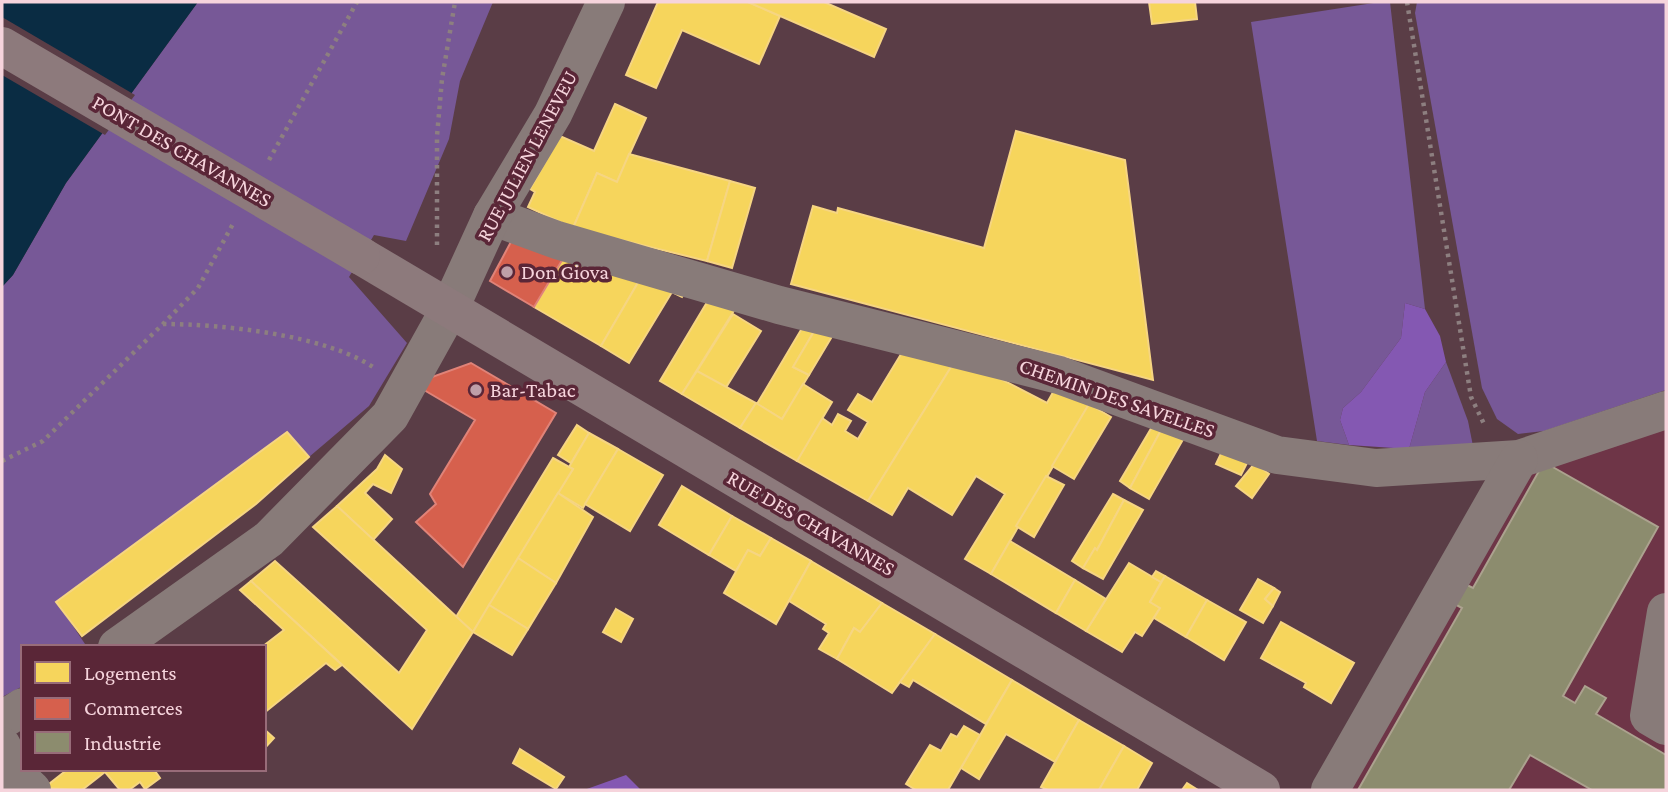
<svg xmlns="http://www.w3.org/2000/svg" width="1668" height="792" viewBox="0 0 1668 792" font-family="'Crimson Pro',serif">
	<rect width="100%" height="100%" fill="#5a3d46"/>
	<path fill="#6e3547" d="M1666,419v371h-326l185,-318z"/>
	<g fill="#775897">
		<path d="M198,2h295l-33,79 -11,58 -43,102 -32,-6 -25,42 58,66 -38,63 -60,51 -22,-25 -230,170 30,45h-64v39l-21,11v-410l11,-12 53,-92z"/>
		<path d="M1380,2h10l35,307 -20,-6 -4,35 -40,54 -18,16 -3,12 9,25 -32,-4 -66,-419z"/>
		<path d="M1417,2h249v388l-122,41 -26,3 -21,-15 -15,-31 -67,-375z"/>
		<path d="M1446,362l22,59 6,30 -65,-2 16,-57z"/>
	</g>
	<g fill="#8458b2">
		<path d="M1405,303l20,6 15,27 6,26 -21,30 -16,57 -60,-4 -9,-25 3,-12 18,-16 40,-54z"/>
		<path d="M626,775l15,15h-57z"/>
	</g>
	<path fill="#0a2c43" d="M2,2h196l-132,181 -53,92 -11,12z"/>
	<path fill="#5a3d46" d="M2,17l133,78 -30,40 -103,-60z"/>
	<g fill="#f6d55c" stroke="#f6d582" stroke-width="2">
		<path d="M658,2h90l32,14 -21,48 -77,-34 -26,58 -30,-13z"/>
		<path d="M748,2h76l62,27 -12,28z"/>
		<path d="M1149,2h46l2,17 -45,5z"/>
		<path d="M615,104l31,14 -29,64 -20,-9 -24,55 -45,-21 7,-15 -5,-3 30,-53 34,15z"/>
		<path d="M1016,131l109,29 28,220 -362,-96 22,-78 24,7 1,-5 146,40z"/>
		<path d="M629,154l101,27 -23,80 -134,-33 24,-55 20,9z"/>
		<path d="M730,181l25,7 -23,80 -25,-7z"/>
		<path d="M567,252l76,22 -42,72 -67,-39z"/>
		<path d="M643,274l45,13 -6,10 -10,-5 -43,71 -28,-17z"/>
		<path d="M712,294l28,7 -58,93 -22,-13z"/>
		<path d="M733,314l28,17 -36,58 -28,-18z"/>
		<path d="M807,320l12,3 -26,44 16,8 -27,44 -25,-15z"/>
		<path d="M819,323l18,5 -28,47 -16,-8z"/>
		<path d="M906,346l50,13 -88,142 -71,-40 25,-43 10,7 6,-11 13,7 -6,10 13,8 10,-17 -20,-12 10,-16 14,8z"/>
		<path d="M956,359l8,1 83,43 9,-16 37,10 -102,177 -26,-15 40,-65 -29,-18 -24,39 -44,-27 -16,27 -24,-14z"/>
		<path d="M697,371l59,32 -16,25 -58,-34z"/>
		<path d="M803,384l29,18 -35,59 -57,-33 16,-25 26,16z"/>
		<path d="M1089,404l22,13 -37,62 -22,-13z"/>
		<path d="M1159,415l8,4 -37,69 -10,-7z"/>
		<path d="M1167,419l22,10 -40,70 -19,-11z"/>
		<path d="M577,425l12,8 -18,30 -13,-8z"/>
		<path d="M287,432l22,25 -53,47 -174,132 -26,-34z"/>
		<path d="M589,433l29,16 -35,59 -25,-15 15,-24 -4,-2z"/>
		<path d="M1224,447l25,12 -8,16 -25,-11z"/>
		<path d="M618,449l45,26 -33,56 -45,-27z"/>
		<path d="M385,455l17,14 -11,24 -18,-9 -8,9 27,26 -19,21 -36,-34 40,-37z"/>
		<path d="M553,458l20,11 -100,163 -17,-15z"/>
		<path d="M1255,463l14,11 -17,24 -16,-12z"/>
		<path d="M1046,476l18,9 -30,52 -18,-11z"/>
		<path d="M682,486l50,30 -23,39 -50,-30z"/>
		<path d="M558,493l35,24 -37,66 -38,-25z"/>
		<path d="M1113,494l11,6 -27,50 -2,-2 -12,20 -11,-7z"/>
		<path d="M1124,500l19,10 -40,69 -20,-11 12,-20 2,2z"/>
		<path d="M337,506l136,126 -61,97 -161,-148 24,-20 124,112 28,-43 -114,-103z"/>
		<path d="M732,516l39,22 -11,18 -12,-6 -12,21 -27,-16z"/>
		<path d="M771,538l40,23 -35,63 -52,-31 24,-43 12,6z"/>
		<path d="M1010,541l65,39 -19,33 -65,-39z"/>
		<path d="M518,558l38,25 -28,46 -39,-24z"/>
		<path d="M811,561l71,42 -22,29 -6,-4 -17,31 -18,-10 10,-16 -6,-4 3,-5 -37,-23z"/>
		<path d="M1129,563l32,19 -11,20 10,6 -18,28 -7,-4 -13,20 -36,-21z"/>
		<path d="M1156,571l9,5 -4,6 -9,-5z"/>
		<path d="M1165,576l42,24 -21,37 -32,-19 6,-10 -10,-6z"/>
		<path d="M1258,579l16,9 -9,11 8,7 -10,17 -23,-13z"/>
		<path d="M1075,580l31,19 -20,32 -30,-18z"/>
		<path d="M251,581l91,84 -7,5 -9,-7 -62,50 -2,-66 22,-17 -44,-40z"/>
		<path d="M1274,588l6,4 -7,14 -8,-7z"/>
		<path d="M1207,600l39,22 -22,38 -38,-23z"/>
		<path d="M882,603l53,31 -43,59 -55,-34 17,-31 6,4z"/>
		<path d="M489,605l39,24 -16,26 -39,-23z"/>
		<path d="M616,609l17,10 -12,23 -18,-10z"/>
		<path d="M1281,622l73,41 -23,40 -27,-16 2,-4 -45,-25z"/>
		<path d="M935,634l77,46 -26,44 -73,-44 -4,7 -9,-5z"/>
		<path d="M1012,680l67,40 -24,42 -49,-28 -27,45 -18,-11z"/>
		<path d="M1079,720l45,26 -25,44h-51l-7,-3z"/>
		<path d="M964,726l16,9 -32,55h-32l-10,-6 24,-39 11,6 10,-17 6,3z"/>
		<path d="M264,729l10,9 -10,11z"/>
		<path d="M1124,746l28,17 -15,27h-38z"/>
		<path d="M520,749l44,28 -8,12 -43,-26z"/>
		<path d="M68,769h90l-3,2 5,7 -15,11 -5,-7 -11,8h-9l-15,-18 -23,18 -38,-2z"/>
		<path d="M1187,783l11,7h-16z"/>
	</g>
	<g fill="#d6604d" stroke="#e08378" stroke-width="2">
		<path d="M512,240l55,12 -33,55 -44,-26z"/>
		<path d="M471,363l85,50 -93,154 -47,-45 20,-18 -6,-10 45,-74 -51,-30 8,-13z"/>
	</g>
	<path fill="#8c8c6e" stroke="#aca28f" stroke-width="2" d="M1544,462l114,65 -95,169 12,7 10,-17 21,12 -10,16 70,41v35h-74l-62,-35 -21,35h-151l104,-182 -13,-7 12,-19 12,6z"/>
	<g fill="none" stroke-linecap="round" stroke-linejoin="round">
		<g stroke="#8d7f80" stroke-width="4.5" stroke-dasharray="3.5 5" stroke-linecap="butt">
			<path d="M1407,2l64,395 14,29"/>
			<path d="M269,160l88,-158"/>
			<path d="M437,245v-109l5,-57 13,-77"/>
			<path d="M163,324c59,0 165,11 213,45"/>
			<path d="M2,461l41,-20 120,-117 35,-36 36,-66"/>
		</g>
		<g stroke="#887b79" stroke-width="38">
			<path d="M492,216l65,24 222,65 280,70 218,80 99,13 143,-9 147,-49"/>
			<path d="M1666,612l-17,104 17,10"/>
			<path d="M117,647l152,-108 121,-123 59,-106 43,-94 61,-102 53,-112"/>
			<path d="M2,720l21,-13"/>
			<path d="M2,746l13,28 17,16"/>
			<path d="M1330,790l189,-331"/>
		</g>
		<path stroke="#8d7a7c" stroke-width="38" d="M361,256l900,534"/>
		<path stroke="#8d7a7c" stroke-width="38" d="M2,46l359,210"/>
	</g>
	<g fill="#bf9fa8" stroke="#5a2637" stroke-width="2.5">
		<circle cx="507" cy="272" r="7"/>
		<circle cx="476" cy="390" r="7"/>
	</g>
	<g text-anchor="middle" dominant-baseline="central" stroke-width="7" stroke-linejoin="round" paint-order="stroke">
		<g font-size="21" fill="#f6d4dc" stroke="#5a2637">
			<text transform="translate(182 151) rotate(30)">PONT DES CHAVANNES</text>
			<text transform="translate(527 156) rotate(-62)">RUE JULIEN LENEVEU</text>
			<text transform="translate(1117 398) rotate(19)">CHEMIN DES SAVELLES</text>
			<text transform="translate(811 523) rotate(30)">RUE DES CHAVANNES</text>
		</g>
		<g font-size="21" fill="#f6d4dc" stroke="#5a2637" text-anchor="start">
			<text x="521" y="272">Don Giova</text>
			<text x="490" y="390">Bar-Tabac</text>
		</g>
	</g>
	<rect width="1668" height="792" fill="none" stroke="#f6d4dc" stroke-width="7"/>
	<rect x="21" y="645" width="245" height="126" fill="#5a2637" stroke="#986c79" stroke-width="2"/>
	<rect x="35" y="662" width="35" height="21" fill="#f6d55c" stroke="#986c79" stroke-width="2"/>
	<text x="84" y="680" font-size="21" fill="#f6d4dc">Logements</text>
	<rect x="35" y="698" width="35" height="21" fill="#d6604d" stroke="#986c79" stroke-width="2"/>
	<text x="84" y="715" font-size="21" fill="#f6d4dc">Commerces</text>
	<rect x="35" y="732" width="35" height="21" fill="#8c8c6e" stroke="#986c79" stroke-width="2"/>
	<text x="84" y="750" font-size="21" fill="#f6d4dc">Industrie</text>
</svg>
